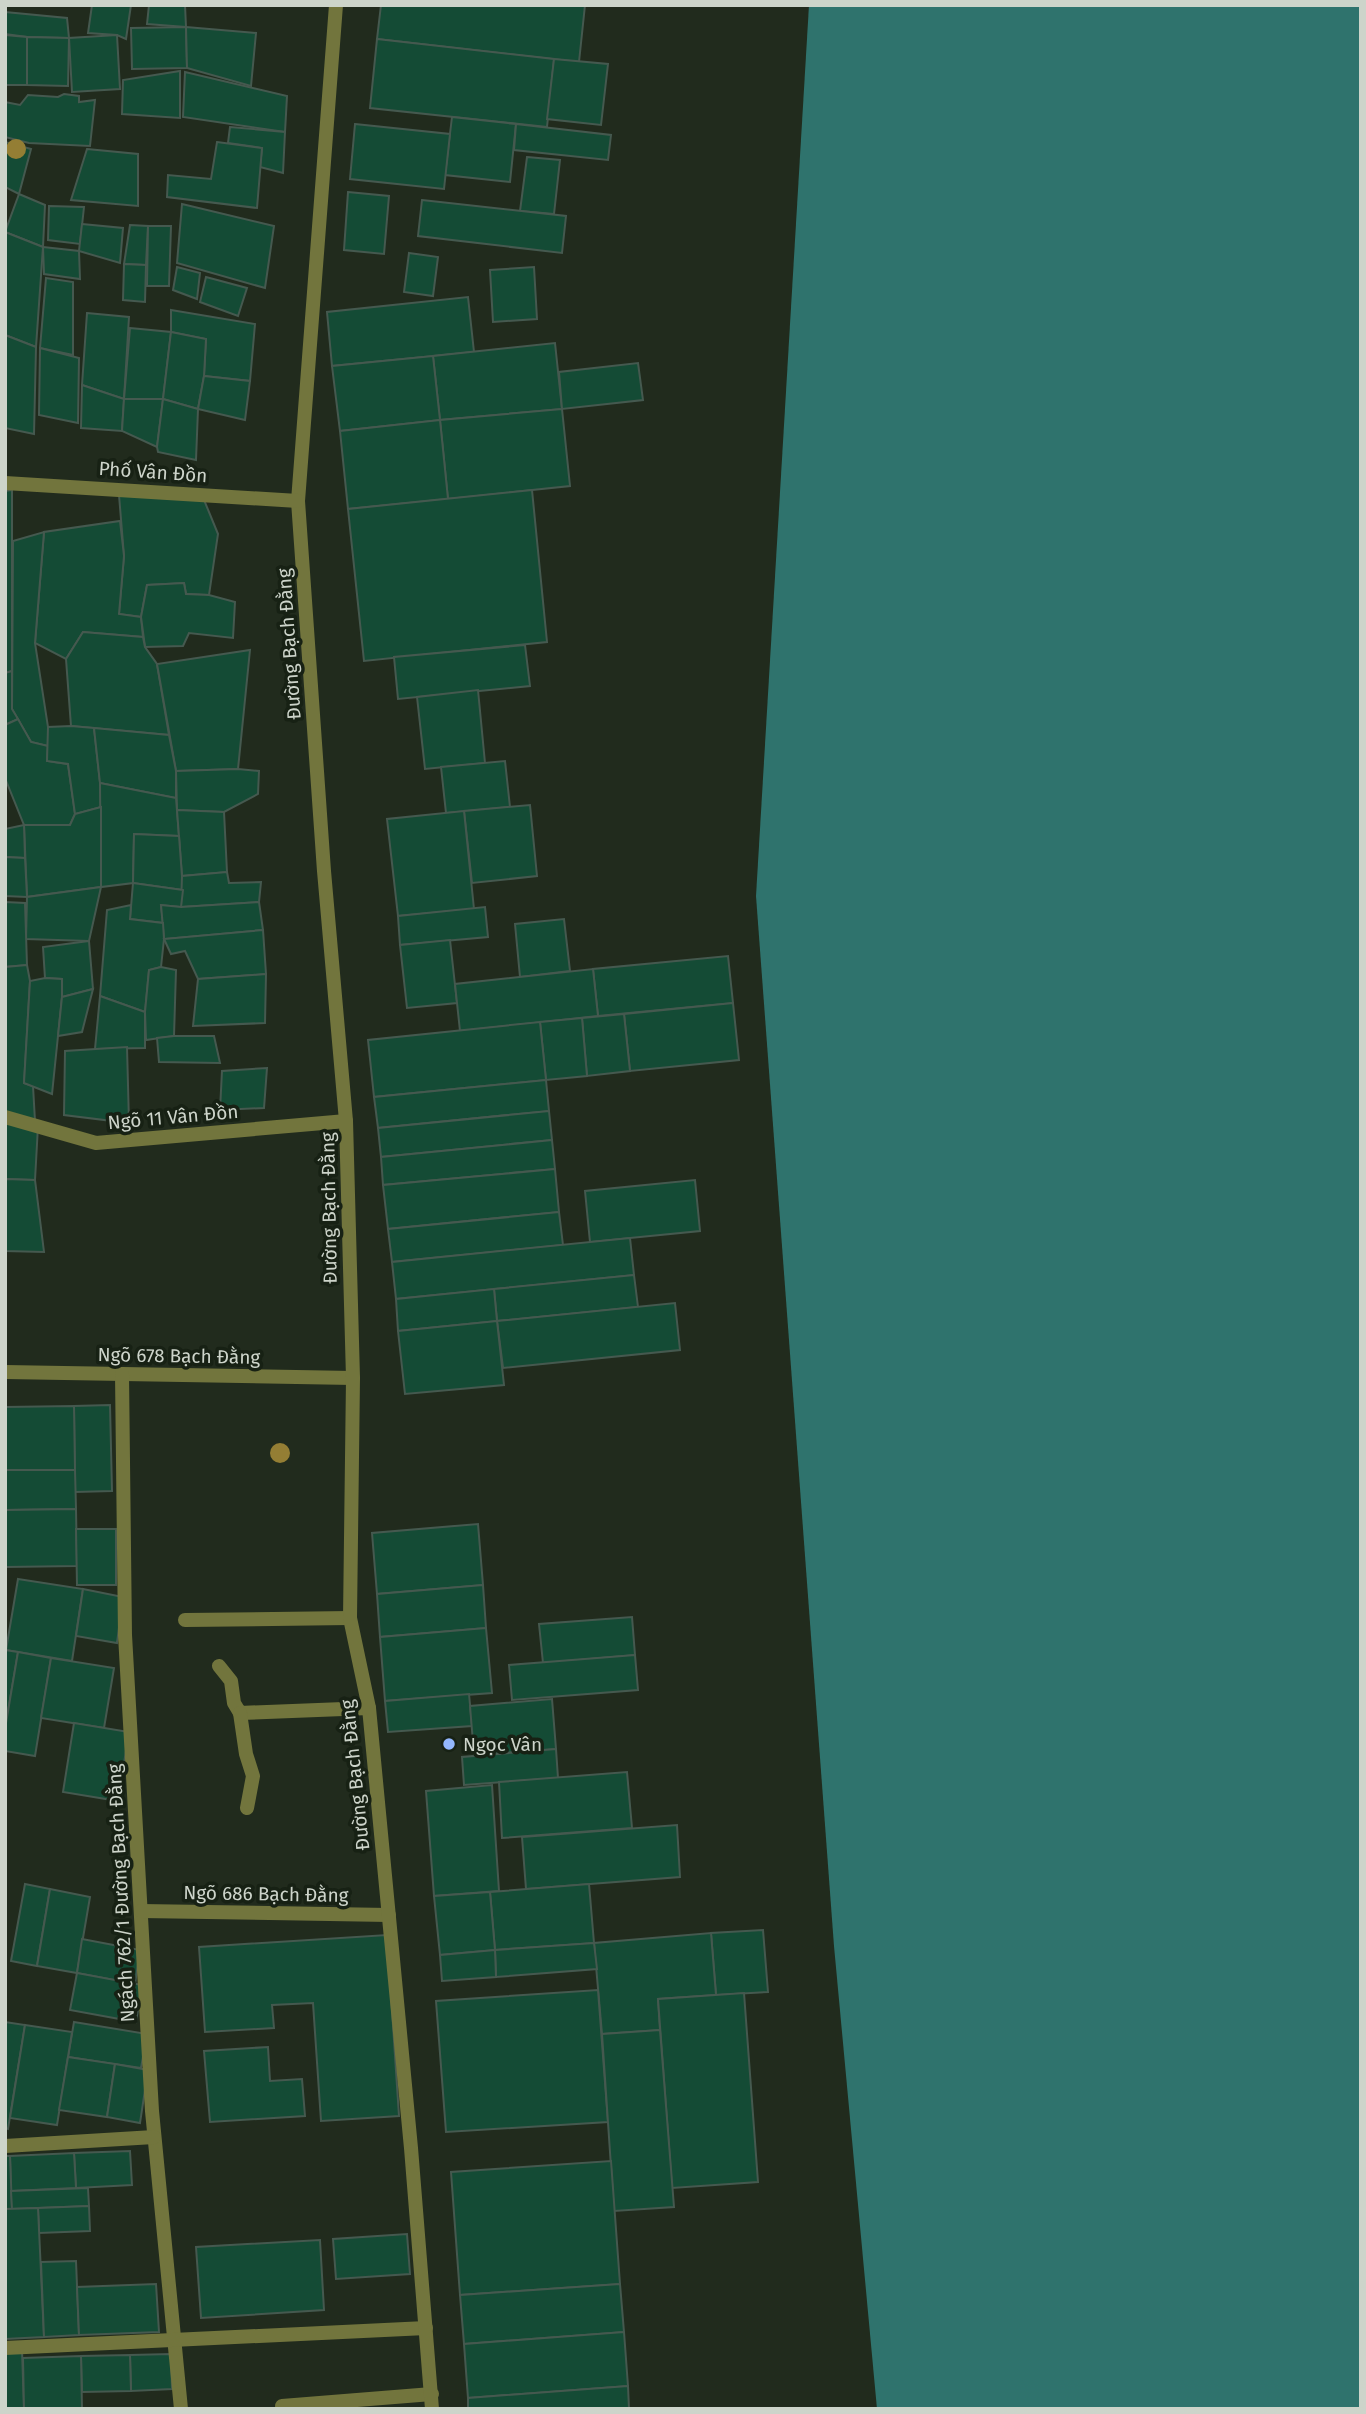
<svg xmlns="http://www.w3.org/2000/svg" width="1366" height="2414" viewBox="0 0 1366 2414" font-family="'Fira Sans',sans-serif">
	<rect width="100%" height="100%" fill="#212b1d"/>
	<path fill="#2f736d" d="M809,5h552v2404h-484l-43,-463 -78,-1050z"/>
	<g fill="#144b35" stroke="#45594f" stroke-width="2">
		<path d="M92,5h39l-5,34 -9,-4 -29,-2z"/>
		<path d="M149,5h36l1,22 -39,-3z"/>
		<path d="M381,5h204l-6,57 -202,-23z"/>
		<path d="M5,12l62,6 2,20 -42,-1 -22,-3z"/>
		<path d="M186,27l1,41 -55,1 -1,-41z"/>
		<path d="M186,27l70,6 -5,53 -64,-18z"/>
		<path d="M5,35l22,2v48h-22z"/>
		<path d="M117,35l3,54 -48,3 -3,-54z"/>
		<path d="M27,37l42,1 -1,48 -41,-1z"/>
		<path d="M377,39l177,20 -7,68 -177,-19z"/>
		<path d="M554,59l54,5 -7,61 -54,-6z"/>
		<path d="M180,71v47l-58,-4 1,-34z"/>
		<path d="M185,72l102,24 -2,36 -102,-15z"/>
		<path d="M64,94l15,2v6l16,-2 -5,46 -61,-3 -24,-6v-35l15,3 8,-10 30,2z"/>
		<path d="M452,117l64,7 -6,58 -65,-7z"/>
		<path d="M355,124l95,10 -6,55 -94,-10z"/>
		<path d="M516,124l95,11 -3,25 -94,-10z"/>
		<path d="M230,127l55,5 -2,41 -23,-6 2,-19 -34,-5z"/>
		<path d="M5,142l26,7 -12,45 -14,-7z"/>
		<path d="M217,142l45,6 -5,60 -90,-11 1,-22 43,4z"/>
		<path d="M87,149l51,5v52l-67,-6z"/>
		<path d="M527,157l33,3 -6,54 -34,-3z"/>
		<path d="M348,192l41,4 -5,58 -40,-4z"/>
		<path d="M19,194l26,11 -2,42 -38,-15z"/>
		<path d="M422,200l144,16 -4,37 -144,-17z"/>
		<path d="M182,204l92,22 -9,62 -88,-25z"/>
		<path d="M49,206l35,1 -4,37 -32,-4z"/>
		<path d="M82,224l41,4 -3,35 -41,-12z"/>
		<path d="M130,225l18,1 -2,39 -22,-1z"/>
		<path d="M148,226h23l-2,60h-22z"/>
		<path d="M5,232l38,15 -7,100 -31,-12z"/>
		<path d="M43,247l36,4 1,28 -36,-5z"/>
		<path d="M409,253l29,4 -5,39 -29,-4z"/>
		<path d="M124,264l22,1 -1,37 -22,-2z"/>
		<path d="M177,267l23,6 -3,26 -24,-9z"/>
		<path d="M534,267l3,52 -44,3 -3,-52z"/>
		<path d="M206,277l41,11 -9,28 -38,-14z"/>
		<path d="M46,278l27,4v73l-33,-7z"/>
		<path d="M468,297l6,55 -142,14 -5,-54z"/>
		<path d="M171,310l84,14 -5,57 -46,-5 2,-37 -35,-7z"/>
		<path d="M87,313l42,4 -5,82 -42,-14z"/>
		<path d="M130,328l41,4 -8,67h-39z"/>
		<path d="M171,332l35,7 -2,37 -6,33 -35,-10z"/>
		<path d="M5,335l31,12 -2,87 -29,-6z"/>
		<path d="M555,343l7,66 -122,11 -7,-64z"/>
		<path d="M40,348l39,10 -1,65 -39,-8z"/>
		<path d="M433,356l7,64 -100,11 -8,-65z"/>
		<path d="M638,363l5,37 -81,9 -3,-37z"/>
		<path d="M204,376l46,5 -5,39 -47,-11z"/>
		<path d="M82,385l42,14 -2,32 -41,-3z"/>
		<path d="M124,399h39l-6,48 -35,-16z"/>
		<path d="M163,399l35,10 -2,51 -38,-8 -1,-5z"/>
		<path d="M562,409l8,77 -122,13 -8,-79z"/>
		<path d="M440,420l8,79 -100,10 -8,-78z"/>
		<path d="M12,490v181l-7,2v-182z"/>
		<path d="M532,490l15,152 -183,19 -16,-152z"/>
		<path d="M119,495h83l16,39 -9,61 -23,-1 -2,-11 -37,2 -6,32 -22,-3 5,-58z"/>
		<path d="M120,521l4,35 -5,58 22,3 2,20 -60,-5 -17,27 -31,-16 9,-111z"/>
		<path d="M44,532l-9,111 13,84v19l-17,-4 -19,-33 1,-168z"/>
		<path d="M184,583l2,11 23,1 26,7 -2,36 -44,-5 -6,13 -38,1 -4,-30 6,-32z"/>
		<path d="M83,632l60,5 2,10 12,17 12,71 -98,-9 -5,-67z"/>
		<path d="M525,645l5,41 -132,13 -4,-42z"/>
		<path d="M250,650l-12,119 -62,2 -19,-107z"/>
		<path d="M12,671v38l6,10 -13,6v-52z"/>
		<path d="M478,690l7,73 -60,6 -8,-72z"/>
		<path d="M18,719l13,23 17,4 -1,15 21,3 7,50 -5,11h-46l-19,-47v-53z"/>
		<path d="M71,726l23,2 6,55 1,24 -26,7 -7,-50 -21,-3 1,-34z"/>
		<path d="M94,728l75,7 7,36v27l-76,-15z"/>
		<path d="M505,761l5,46 -64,6 -5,-46z"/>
		<path d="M238,769l21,2 -1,23 -34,18 -47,-2 -1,-39z"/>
		<path d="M100,783l76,15 3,38 -45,-2 -1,49 -32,4z"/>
		<path d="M530,805l7,71 -65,7 -8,-72z"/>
		<path d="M101,807v80l-74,10 -3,-72h46l5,-11z"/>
		<path d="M177,810l47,2 3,60 -45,4z"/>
		<path d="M464,811l10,98 -76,7 -11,-97z"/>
		<path d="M24,825l1,33 -20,-1v-28z"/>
		<path d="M134,834l45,2 4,54 -50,-7z"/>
		<path d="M5,857l20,1 2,39 -22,-1z"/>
		<path d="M227,872l2,11 32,-1 -2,20 -78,5 1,-31z"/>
		<path d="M133,883l50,7 -2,17 -20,-2 2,18 -33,-4z"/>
		<path d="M101,887l-12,54 -63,-2 1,-42z"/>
		<path d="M5,902l20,1 2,62 -22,2z"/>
		<path d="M259,902l4,28 -99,9 -3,-34 20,2z"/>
		<path d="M131,905l-1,14 33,4 1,16 -3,28 -12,3 -4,42 -45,-16 7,-86z"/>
		<path d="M485,907l3,30 -88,8 -2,-29z"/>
		<path d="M564,919l6,52 -50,6 -5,-53z"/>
		<path d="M263,930l3,44 -68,5 -13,-28 -14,3 -7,-15z"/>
		<path d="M450,940l7,63 -50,5 -7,-63z"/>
		<path d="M89,941l4,48 -31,8v-18l-17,-1 -2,-31z"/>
		<path d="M728,956l5,47 -135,13 -5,-47z"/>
		<path d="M27,965l3,16 -6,102 9,3 2,35 -30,-8v-146z"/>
		<path d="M161,967l15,3 -2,66 -28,4 -1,-28 4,-42z"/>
		<path d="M593,969l5,47 -138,15 -5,-47z"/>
		<path d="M266,974l-1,49 -72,3 5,-47z"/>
		<path d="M45,978l17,1v18l-10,97 -28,-11 6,-102z"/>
		<path d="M93,989l-11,43 -24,4 4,-39z"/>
		<path d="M100,996l45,16v36l-50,1z"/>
		<path d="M733,1003l6,57 -109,11 -6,-57z"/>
		<path d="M624,1014l6,57 -43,5 -5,-58z"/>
		<path d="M582,1018l5,58 -41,4 -6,-58z"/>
		<path d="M540,1022l6,58 -172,17 -6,-57z"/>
		<path d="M174,1036h40l6,27 -61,-1 -2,-24z"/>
		<path d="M127,1047l2,76 -65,-8 1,-64z"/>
		<path d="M267,1068l-3,40 -44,2 2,-39z"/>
		<path d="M546,1080l3,31 -171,17 -4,-31z"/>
		<path d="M549,1111l3,29 -171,17 -3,-29z"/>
		<path d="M5,1122l33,4 -3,54 -30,-1z"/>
		<path d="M552,1140l3,29 -172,16 -2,-28z"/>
		<path d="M555,1169l4,43 -171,17 -5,-44z"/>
		<path d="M5,1179l30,1 9,72 -39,-1z"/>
		<path d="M695,1180l5,51 -110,11 -5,-51z"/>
		<path d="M559,1212l4,33 -171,17 -4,-33z"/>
		<path d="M630,1238l4,37 -238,24 -4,-37z"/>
		<path d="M634,1275l4,32 -141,14 -3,-32z"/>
		<path d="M494,1289l3,32 -99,10 -2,-32z"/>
		<path d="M675,1303l5,47 -177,18 -6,-47z"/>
		<path d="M497,1321l7,64 -99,9 -7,-63z"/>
		<path d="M110,1405l2,86 -37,1 -1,-86z"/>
		<path d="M74,1406l1,64h-70v-63z"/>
		<path d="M5,1470h70l1,39 -71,1z"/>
		<path d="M76,1509l1,57 -72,1v-57z"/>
		<path d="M478,1524l5,61 -106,9 -5,-61z"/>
		<path d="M76,1529h40v56h-39z"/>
		<path d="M18,1579l65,10 -11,72 -66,-11z"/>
		<path d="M483,1585l3,43 -106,9 -3,-43z"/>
		<path d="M83,1589l40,8 -6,46 -41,-7z"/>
		<path d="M632,1617l3,38 -92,8 -4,-39z"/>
		<path d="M486,1628l6,65 -107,8 -5,-64z"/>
		<path d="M5,1650l13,2 -13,77z"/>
		<path d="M18,1652l33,6 -16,98 -30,-5v-22z"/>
		<path d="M635,1655l3,35 -126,10 -3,-35z"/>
		<path d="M51,1658l63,10 -10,60 -63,-10z"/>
		<path d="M469,1694l3,32 -84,6 -3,-31z"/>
		<path d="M552,1699l4,50 -82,6 -4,-49z"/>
		<path d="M74,1723l55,9 -11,69 -55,-9z"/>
		<path d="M556,1749l2,29 -94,7 -2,-28z"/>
		<path d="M627,1772l5,56 -130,10 -3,-56z"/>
		<path d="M492,1785l7,106 -65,5 -8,-105z"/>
		<path d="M677,1825l3,52 -154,12 -4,-52z"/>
		<path d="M25,1884l25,5 -13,77 -26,-5z"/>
		<path d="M589,1884l5,59 -99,7 -5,-58z"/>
		<path d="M50,1889l40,8 -13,76 -40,-7z"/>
		<path d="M490,1892l5,58 -55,5 -6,-59z"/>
		<path d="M763,1930l5,62 -52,3 -5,-62z"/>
		<path d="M711,1933l5,62 -58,4 2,31 -58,4 -8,-91z"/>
		<path d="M387,1935l12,181 -78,5 -8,-118 -41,2 2,23 -69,4 -6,-85z"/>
		<path d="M82,1939l58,11 -5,34 -58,-11z"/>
		<path d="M594,1943l3,26 -101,8 -1,-27z"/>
		<path d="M495,1950l1,27 -54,4 -2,-26z"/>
		<path d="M77,1973l65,12 -6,37 -66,-12z"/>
		<path d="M598,1990l10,132 -162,10 -10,-131z"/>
		<path d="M744,1993l14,189 -86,6 -14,-189z"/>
		<path d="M5,2022l20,3 -17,104 -3,-1z"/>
		<path d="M74,2022l73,12 -6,34 -73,-11z"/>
		<path d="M25,2025l47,7 -15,93 -47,-7z"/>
		<path d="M660,2030l14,177 -60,4 -12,-177z"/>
		<path d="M268,2047l2,34 32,-2 3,37 -95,6 -6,-71z"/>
		<path d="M68,2057l47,7 -8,53 -48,-7z"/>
		<path d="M115,2064l33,6 -8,53 -33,-6z"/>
		<path d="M130,2151l2,34 -56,3 -2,-35z"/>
		<path d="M74,2153l2,35 -65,3 -1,-35z"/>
		<path d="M5,2156h5l2,53h-7z"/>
		<path d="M611,2161l9,123 -160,11 -9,-123z"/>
		<path d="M88,2188l1,18 -77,3 -1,-18z"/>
		<path d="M89,2206l1,25 -51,2 -1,-25z"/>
		<path d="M38,2208l6,129 -39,2v-130z"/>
		<path d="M407,2234l3,40 -74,5 -3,-40z"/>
		<path d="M320,2240l4,70 -123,8 -5,-71z"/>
		<path d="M76,2261l3,74 -35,2 -3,-75z"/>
		<path d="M156,2284l3,48 -80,3 -2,-48z"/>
		<path d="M620,2284l4,48 -160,12 -4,-49z"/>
		<path d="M624,2332l4,54 -160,12 -4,-54z"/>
		<path d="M22,2350l2,59h-19v-58z"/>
		<path d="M171,2354l1,35 -41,2 -1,-36z"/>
		<path d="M130,2355l1,36 -49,1 -1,-36z"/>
		<path d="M81,2356l1,53h-58l-1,-51z"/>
		<path d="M628,2386l1,23h-161v-11z"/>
	</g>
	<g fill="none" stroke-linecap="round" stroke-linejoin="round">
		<g stroke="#72753d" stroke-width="14">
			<path d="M5,1117l91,26 250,-22"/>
			<path d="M5,1372l348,6"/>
			<path d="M122,1374l3,261 27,476 29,298"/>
			<path d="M185,1620l165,-2"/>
			<path d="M219,1666l12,15 3,22 6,10 129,-5"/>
			<path d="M240,1713l6,41 7,22 -6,32"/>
			<path d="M141,1911l248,4"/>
			<path d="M5,2146l149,-9"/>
			<path d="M5,2348l421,-20"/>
			<path d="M282,2406l150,-12"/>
		</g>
		<g stroke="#72753d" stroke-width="14">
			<path d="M336,5l-38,496 26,370 22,250 7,257 -3,240 19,90 42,440 21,261"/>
			<path d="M5,483l293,18"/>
		</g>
	</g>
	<g fill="#947e34">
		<circle cx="16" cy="149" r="10"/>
		<circle cx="280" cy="1453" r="10"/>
	</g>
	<circle fill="#93b7fd" stroke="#172114" stroke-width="2.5" cx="449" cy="1744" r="7"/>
	<g text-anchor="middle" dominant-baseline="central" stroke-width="7" stroke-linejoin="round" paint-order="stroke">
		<g font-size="19" fill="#cdd4ca" stroke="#172114">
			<text transform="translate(153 472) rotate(4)">Phố Vân Đồn</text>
			<text transform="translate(289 644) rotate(-94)">Đường Bạch Đằng</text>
			<text transform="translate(173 1117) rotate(-5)">Ngõ 11 Vân Đồn</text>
			<text transform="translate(329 1208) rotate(-91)">Đường Bạch Đằng</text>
			<text transform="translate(179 1356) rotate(1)">Ngõ 678 Bạch Đằng</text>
			<text transform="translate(355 1775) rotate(-96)">Đường Bạch Đằng</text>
			<text transform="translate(121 1893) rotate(-93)">Ngách 762/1 Đường Bạch Đằng</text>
			<text transform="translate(266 1894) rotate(1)">Ngõ 686 Bạch Đằng</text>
		</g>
		<g font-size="19" fill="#cdd4ca" stroke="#172114" text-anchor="start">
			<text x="463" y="1744">Ngọc Vân</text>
		</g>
	</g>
	<rect width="1366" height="2414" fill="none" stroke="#cdd4ca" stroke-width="14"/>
</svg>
